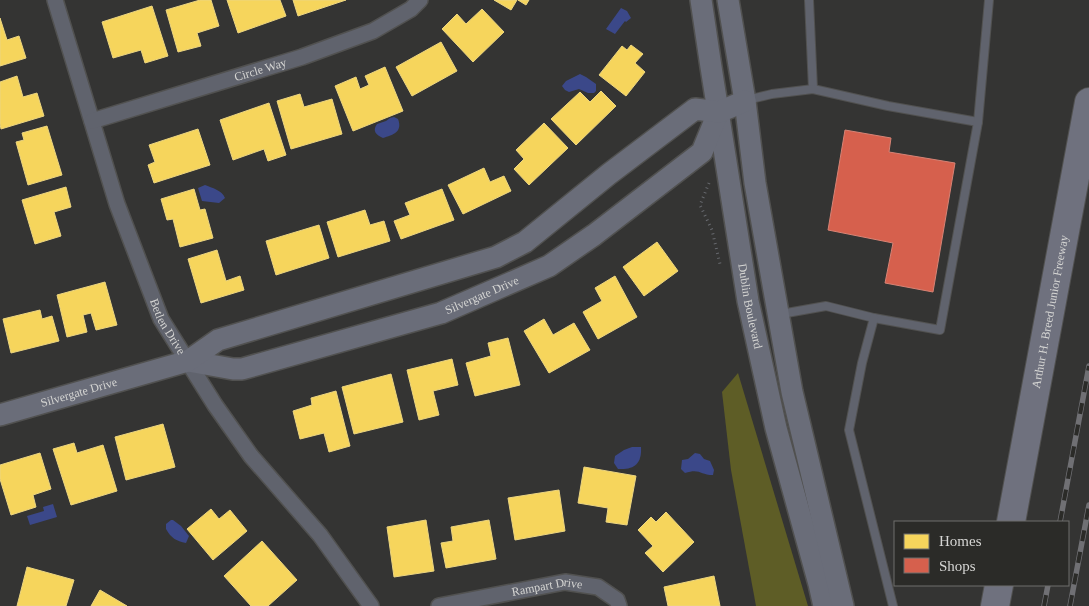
<svg xmlns="http://www.w3.org/2000/svg" width="1089" height="606" viewBox="0 0 1089 606" font-family="Georgia,serif">
	<rect width="100%" height="100%" fill="#343433"/>
	<path fill="#5e5d26" d="M738,373l70,233h-52l-25,-136 -9,-78z"/>
	<g fill="#3b4889">
		<path d="M621,8l6,3 4,7 -5,4 -1,-1 -10,13 -9,-5z"/>
		<path d="M580,74l6,3 10,7v7l-2,2h-6l-9,-4 -10,3 -4,-2 -3,-4 4,-5z"/>
		<path d="M394,117l4,2c5,13 -5,16 -15,19 -7,-3 -11,-7 -6,-14l9,-3 4,-3z"/>
		<path d="M205,185c7,3 17,5 20,13l-6,5 -17,-2 -4,-13z"/>
		<path d="M632,447h9c1,17 -7,23 -23,22l-4,-6 1,-7 9,-6z"/>
		<path d="M695,453l5,1 4,5 6,2 4,9 -1,5c-13,0 -13,-7 -28,-2l-4,-4 1,-9 6,-1z"/>
		<path d="M53,504l4,13 -27,8 -3,-9 17,-5 -1,-4z"/>
		<path d="M171,520h2l8,6 8,10 -3,7c-10,-2 -15,-5 -20,-14v-5z"/>
	</g>
	<g fill="#f6d55c" stroke="#ecd580">
		<path d="M200,0h11l8,26 -22,7 4,13 -23,6 -12,-42z"/>
		<path d="M227,0h53l6,16 -48,17z"/>
		<path d="M293,0h53l-48,16z"/>
		<path d="M494,0h23l-6,10z"/>
		<path d="M518,0h11l-3,5z"/>
		<path d="M152,6l16,50 -23,7 -4,-13 -28,8 -11,-36z"/>
		<path d="M482,9l22,23 -31,30 -31,-33 15,-15 9,10z"/>
		<path d="M0,18l7,22 12,-4 7,22 -26,8z"/>
		<path d="M441,42l16,29 -45,25 -16,-29z"/>
		<path d="M631,45l12,9 -8,9 10,9 -19,24 -27,-21 23,-29 5,4z"/>
		<path d="M385,67l18,44 -50,20 -18,-45 21,-9 4,12 9,-4 -4,-9z"/>
		<path d="M17,76l6,21 14,-4 7,23 -43,13 -1,-5v-42z"/>
		<path d="M601,91l15,15 -40,39 -25,-26 29,-27 10,10z"/>
		<path d="M300,94l4,13 28,-8 10,35 -51,15 -14,-48z"/>
		<path d="M269,103l17,52 -18,6 -4,-12 -31,11 -13,-40z"/>
		<path d="M544,123l24,25 -39,37 -15,-16 10,-10 -8,-9z"/>
		<path d="M47,126l15,49 -34,10 -12,-43 8,-2 -2,-7z"/>
		<path d="M198,129l12,36 -56,18 -6,-18 7,-3 -6,-17z"/>
		<path d="M484,168l6,14 14,-6 7,15 -48,23 -15,-29z"/>
		<path d="M66,187l5,20 -17,5 7,24 -26,8 -13,-44z"/>
		<path d="M194,189l6,21 5,-1 8,29 -33,9 -7,-28 -6,1 -6,-21z"/>
		<path d="M442,189l12,31 -53,19 -7,-18 16,-6 -5,-12z"/>
		<path d="M365,210l5,15 14,-4 6,20 -52,16 -11,-35z"/>
		<path d="M319,225l10,33 -53,17 -10,-34z"/>
		<path d="M657,242l21,29 -34,25 -21,-29z"/>
		<path d="M217,250l9,31 14,-5 4,14 -43,13 -13,-44z"/>
		<path d="M615,276l22,41 -39,22 -15,-27 19,-11 -7,-13z"/>
		<path d="M105,282l12,43 -21,5 -5,-17 -8,2 4,17 -20,5 -10,-42z"/>
		<path d="M40,310l2,9 10,-3 7,25 -48,12 -8,-34z"/>
		<path d="M544,319l9,16 21,-12 16,27 -41,23 -25,-42z"/>
		<path d="M508,338l12,47 -45,11 -9,-33 25,-7 -3,-13z"/>
		<path d="M452,359l6,26 -25,6 6,24 -20,5 -12,-50z"/>
		<path d="M391,374l12,48 -49,12 -12,-47z"/>
		<path d="M336,391l14,55 -21,6 -5,-19 -24,6 -7,-28 19,-6 -1,-7z"/>
		<path d="M163,424l12,43 -49,13 -11,-43z"/>
		<path d="M74,443l3,10 26,-8 14,46 -46,14 -18,-56z"/>
		<path d="M40,453l11,36 -18,6 3,12 -25,8 -11,-36v-14z"/>
		<path d="M584,467l52,9 -9,49 -21,-3 2,-14 -30,-5z"/>
		<path d="M559,490l6,41 -50,9 -7,-42z"/>
		<path d="M211,509l8,10 11,-9 17,21 -34,29 -26,-31z"/>
		<path d="M666,512l28,30 -31,30 -18,-19 8,-7 -15,-16 13,-13 5,5z"/>
		<path d="M426,520l8,51 -40,6 -7,-50z"/>
		<path d="M489,520l7,39 -50,9 -5,-25 12,-2 -2,-14z"/>
		<path d="M262,541l35,39 -29,26h-17l-27,-30z"/>
		<path d="M27,567l47,13 -8,26h-49z"/>
		<path d="M714,576l6,30h-52l-4,-19z"/>
		<path d="M100,590l27,16h-36z"/>
	</g>
	<path fill="#d6604d" stroke="#d68375" d="M845,130l46,8 -2,14 66,11 -22,129 -48,-9 8,-40 -65,-13z"/>
	<g fill="none" stroke-linecap="round" stroke-linejoin="round">
		<defs>
			<g id="lane">
				<path d="M809,0l4,89"/>
				<path d="M747,100l25,-6 41,-5 75,17 90,16"/>
				<path d="M781,314l45,-8 48,12 66,12 38,-208 11,-122"/>
				<path d="M874,318l-12,45 -13,67 44,176"/>
			</g>
			<g id="street">
				<path id="s1" d="M55,0l62,204 44,115 54,86 36,51 69,79 51,71"/>
				<path id="s2" d="M92,121l210,-64 71,-26 38,-22 9,-9"/>
				<path id="s3" d="M439,606l126,-24 33,5 19,13 2,6"/>
			</g>
			<g id="secondary">
				<path id="s4" d="M701,0l10,67 37,234 28,127 43,156 5,22"/>
				<path d="M728,0l17,101 10,82 37,209 51,214"/>
				<path id="s5" d="M188,361l45,8h9l199,-56 108,-47 45,-31 108,-83 16,-39"/>
				<path id="s6" d="M0,415l188,-54 30,-21 278,-83 29,-15 84,-68 86,-65 24,3 26,-11"/>
			</g>
			<g id="highway">
				<path id="s7" d="M1011,522l78,-420"/>
				<path d="M995,606l4,-21"/>
			</g>
		</defs>
		<use href="#lane" stroke="#515150" stroke-width="10"/>
		<use href="#street" stroke="#515150" stroke-width="18"/>
		<use href="#secondary" stroke="#515150" stroke-width="24"/>
		<use href="#highway" stroke="#515150" stroke-width="30"/>
		<path stroke="#67696e" stroke-width="3" stroke-dasharray="1 4" stroke-linecap="butt" d="M709,183l-9,22 12,25 8,34"/>
		<use href="#lane" stroke="#60636d" stroke-width="8"/>
		<use href="#street" stroke="#60636d" stroke-width="15"/>
		<use href="#secondary" stroke="#6a6d79" stroke-width="21"/>
		<use href="#highway" stroke="#6f717e" stroke-width="28"/>
		<defs>
			<g id="rail">
				<path d="M1060,522l29,-156"/>
				<path d="M1044,606l4,-21"/>
				<path d="M1070,606l19,-101"/>
			</g>
		</defs>
		<use href="#rail" stroke="#707074" stroke-width="5.5"/>
		<use href="#rail" stroke="#2b2b28" stroke-width="4" stroke-dasharray="11" stroke-linecap="butt"/>
	</g>
	<g text-anchor="middle" dominant-baseline="central" stroke-width="5" stroke-linejoin="round" paint-order="stroke">
		<g font-size="12" fill="#d5d5d3" stroke="#2b2b28">
			<text stroke="none"><textPath href="#s2" startOffset="176">Circle Way</textPath></text>
			<text stroke="none"><textPath href="#s5" startOffset="306">Silvergate Drive</textPath></text>
			<text stroke="none"><textPath href="#s4" startOffset="310">Dublin Boulevard</textPath></text>
			<text stroke="none"><textPath href="#s7" startOffset="214">Arthur H. Breed Junior Freeway</textPath></text>
			<text stroke="none"><textPath href="#s1" startOffset="346">Betlen Drive</textPath></text>
			<text stroke="none"><textPath href="#s6" startOffset="82">Silvergate Drive</textPath></text>
			<text stroke="none"><textPath href="#s3" startOffset="110">Rampart Drive</textPath></text>
		</g>
	</g>
	<rect x="894" y="521" width="175" height="65" fill="#2b2b28" stroke="#6f6f6c"/>
	<rect x="904" y="534" width="25" height="15" fill="#f6d55c" stroke="#6f6f6c"/>
	<text x="939" y="546" font-size="15" fill="#d5d5d3">Homes</text>
	<rect x="904" y="558" width="25" height="15" fill="#d6604d" stroke="#6f6f6c"/>
	<text x="939" y="571" font-size="15" fill="#d5d5d3">Shops</text>
</svg>
